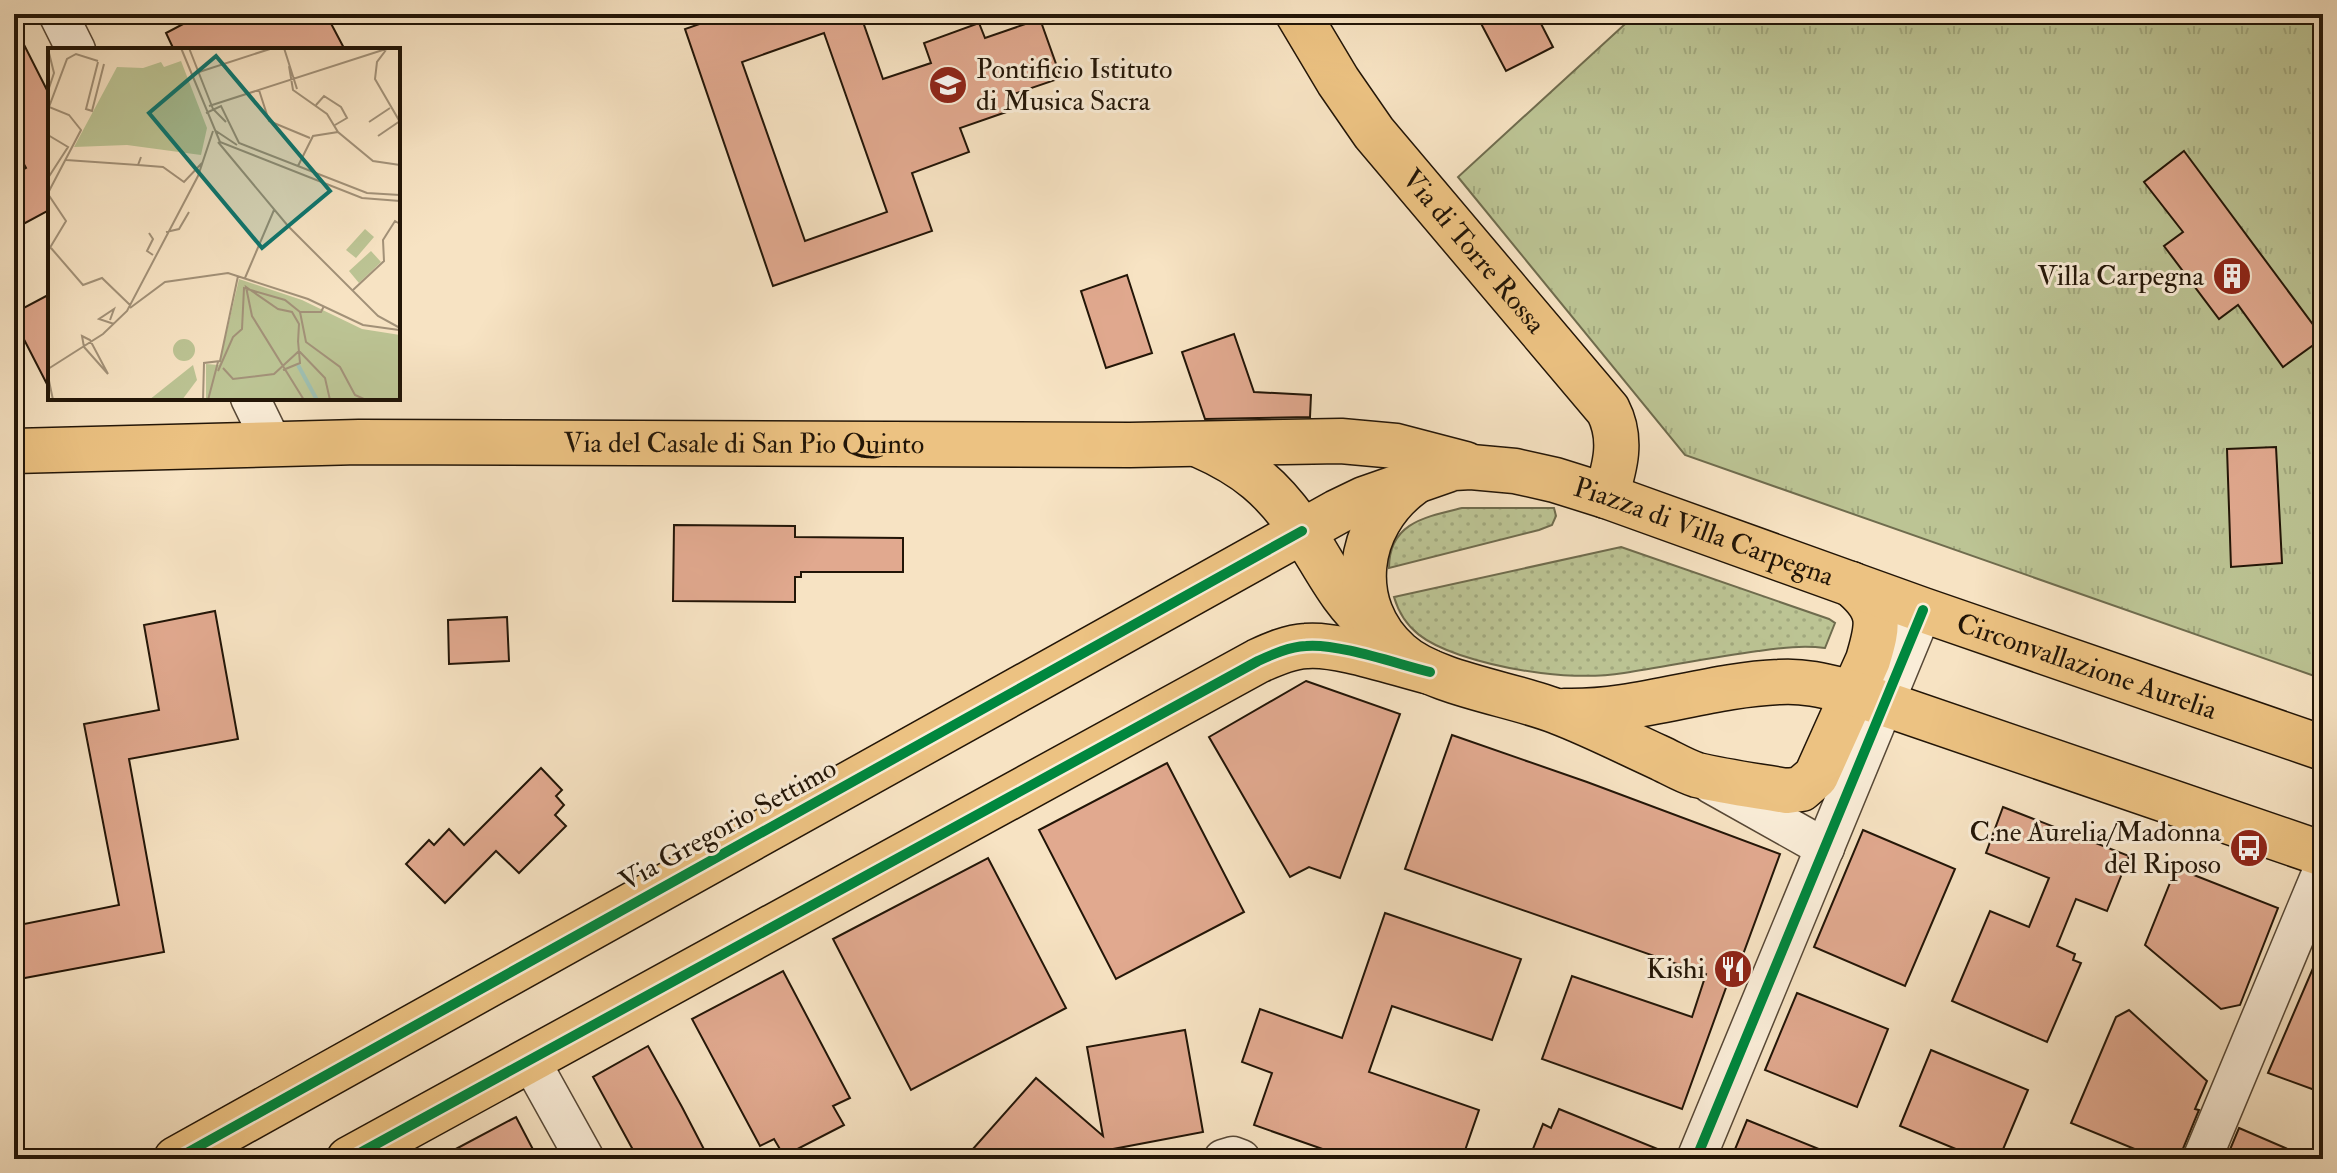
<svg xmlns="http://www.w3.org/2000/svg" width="2337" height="1173" viewBox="0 0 2337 1173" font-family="'IM FELL Double Pica',serif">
	<defs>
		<pattern id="park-tufts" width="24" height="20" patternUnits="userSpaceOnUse" patternTransform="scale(2)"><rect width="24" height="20" fill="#bcc494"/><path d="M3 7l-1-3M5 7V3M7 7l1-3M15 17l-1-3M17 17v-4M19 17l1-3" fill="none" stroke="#a1a87e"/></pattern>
		<pattern id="garden-dots" width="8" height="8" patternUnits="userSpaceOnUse" patternTransform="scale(2)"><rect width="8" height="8" fill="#bcc494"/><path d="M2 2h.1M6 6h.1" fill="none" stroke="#a1a87e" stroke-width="1.8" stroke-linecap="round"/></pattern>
	</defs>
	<rect width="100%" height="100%" fill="#f7e3c3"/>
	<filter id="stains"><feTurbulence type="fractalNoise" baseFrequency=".0025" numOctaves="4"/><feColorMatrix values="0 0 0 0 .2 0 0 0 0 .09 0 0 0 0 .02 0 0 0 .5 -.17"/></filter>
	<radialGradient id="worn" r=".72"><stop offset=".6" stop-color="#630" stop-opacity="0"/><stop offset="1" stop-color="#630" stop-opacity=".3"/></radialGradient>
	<path fill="url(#park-tufts)" stroke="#6f6c4e" stroke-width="2" d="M1636,14h687v665l-638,-224 -227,-278z"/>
	<g fill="url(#garden-dots)" stroke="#6f6c4e" stroke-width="2">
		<path d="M1462,508h92l2,8 -4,9 -13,5 -150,38c0,-45 36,-51 73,-60z"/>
		<path d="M1621,547l208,72 6,4 -10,25c-23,-3 -44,0 -67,3 -45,6 -89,15 -134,22 -51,8 -116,-2 -164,-18 -32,-11 -56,-24 -66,-58z"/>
	</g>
	<g fill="#e1a98f" stroke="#221507" stroke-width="2" fill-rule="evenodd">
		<path d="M202,14h124l19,36h-171l-8,-17z"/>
		<path d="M728,14h138l1,3 -5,2 21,60 48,-16 -7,-20 55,-20 6,15 55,-19 21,59 -53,18 4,14 -52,18 9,24 -57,21 20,58 -159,55 -88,-257zM824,33l63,179 -82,29 -63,-179z"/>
		<path d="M1476,14h60l17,33 -47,24z"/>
		<path d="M14,25l36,71v116l-1,-2 -35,19v-54l12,-7 -12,-22z"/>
		<path d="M2184,151l139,187 -40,29 -45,-62 -19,14 -55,-73 19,-14 -39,-50z"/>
		<path d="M1127,275l25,78 -46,15 -25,-77z"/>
		<path d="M50,294v96l-36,-70v-7z"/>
		<path d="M1234,334l20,58 57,3 -1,22 -105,2 -23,-67z"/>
		<path d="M2276,447l6,116 -51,4 -4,-118z"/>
		<path d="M674,525l121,1v11l108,1v34h-102v5h-6v25l-122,-1z"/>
		<path d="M215,611l23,128 -109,20 35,193 -150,28v-54l105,-21 -35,-181 75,-14 -15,-85z"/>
		<path d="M507,617l2,44 -60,3 -1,-44z"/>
		<path d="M1306,681l94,33 -60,164 -31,-11 -19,10 -81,-140z"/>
		<path d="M1452,735l135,47 193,72 -49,133 -4,-2 -45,124 -140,-50 30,-83 120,41 14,-43 -301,-105z"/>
		<path d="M1167,763l77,149 -128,67 -77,-149z"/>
		<path d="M541,768l21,22 -6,6 8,9 -9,10 11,11 -47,47 -23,-22 -51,52 -39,-39 23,-24 5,5 15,-16 15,16z"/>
		<path d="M2003,807l126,49 -22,55 -31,-12 -19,47 18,8 -2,6 8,3 -34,79 -95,-41 38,-90 39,16 20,-49 -63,-25z"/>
		<path d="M1863,830l92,39 -50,117 -91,-39z"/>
		<path d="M988,858l78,150 -155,82 -78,-151z"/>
		<path d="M2176,868l102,40 -38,97 -19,4 -76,-64z"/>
		<path d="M1385,913l136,46 -29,81 -100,-34 -23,66 110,38 -17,49h-111l-97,-34 18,-52 -30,-11 18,-53 82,29z"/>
		<path d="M2323,945v148l-55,-20z"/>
		<path d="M783,971l67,127 -17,8 11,19 -60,31 -10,-17 -14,7 -68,-127z"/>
		<path d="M1797,993l91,36 -31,78 -92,-37z"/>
		<path d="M2129,1010l78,71 -12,28 4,1 -17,41 -2,8h-21l-88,-36 45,-106z"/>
		<path d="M1185,1030l18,102 -95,18 -8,9h-136l72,-81 67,58 -16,-89z"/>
		<path d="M648,1046l34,61 27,52h-71l-45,-82z"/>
		<path d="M1931,1050l97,40 -29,69h-19l-80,-33z"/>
		<path d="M1559,1109l116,47 -1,3h-145l14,-35 8,4z"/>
		<path d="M516,1117l22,42h-101z"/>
		<path d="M1747,1120l94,38v1h-110z"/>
		<path d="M2239,1128l72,31h-85z"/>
	</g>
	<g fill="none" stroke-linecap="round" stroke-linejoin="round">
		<defs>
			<g id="minor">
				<path d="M58,14l18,36"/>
				<path d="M250,398l23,47"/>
				<path d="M1711,784l114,64"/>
				<path d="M530,1060l55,99"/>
				<path d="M1223,1159l10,-3 8,3"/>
				<path d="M1696,1159l227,-549"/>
				<path d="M2202,1159l121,-290"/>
			</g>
			<g id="major">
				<path id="s1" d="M1298,14l40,67 36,52 234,277c15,29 7,57 -2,86"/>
				<path d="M1199,445c48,21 74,43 104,87 23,35 37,68 70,96"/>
				<path id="s2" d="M14,451l345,-9 771,3 211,-4 55,5 69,18"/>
				<path d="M1412,484c-56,41 -67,121 -13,169 34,31 115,41 159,59 34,13 67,30 100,45 13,6 26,14 39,18 29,7 61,11 90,16l14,-2 15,-13 52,-116c11,-37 14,-50 -17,-76"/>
				<path d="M1564,711c73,2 143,-26 215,-29 26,-2 50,5 74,11l470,161"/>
				<path id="s3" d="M176,1159l1161,-647 27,-13 89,-31 18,-1 44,4 40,9 51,16 317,114 400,138"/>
				<path d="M349,1159l909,-498c15,-7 31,-14 48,-15 32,-3 91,18 124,26"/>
			</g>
		</defs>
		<use href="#minor" stroke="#574836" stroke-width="41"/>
		<use href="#major" stroke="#221507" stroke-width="47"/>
		<use href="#minor" stroke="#faedd8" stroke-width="38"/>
		<use href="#major" stroke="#ecc282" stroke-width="44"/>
		<defs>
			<g id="cycleway">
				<path d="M176,1159l1126,-628"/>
				<path d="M349,1159l909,-498c15,-7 31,-14 48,-15 32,-3 91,18 124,26"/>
				<path d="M1696,1159l227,-549"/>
			</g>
		</defs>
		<use href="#cycleway" stroke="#faedd8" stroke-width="15"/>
		<use href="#cycleway" stroke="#00873e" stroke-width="10"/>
	</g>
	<defs>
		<symbol id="university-disc" viewBox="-11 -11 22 22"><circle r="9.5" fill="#8f2418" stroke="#faedd8"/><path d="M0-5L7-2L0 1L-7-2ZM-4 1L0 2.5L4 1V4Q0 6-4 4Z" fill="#fff"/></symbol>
		<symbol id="building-disc" viewBox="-11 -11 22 22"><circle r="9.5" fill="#8f2418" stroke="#faedd8"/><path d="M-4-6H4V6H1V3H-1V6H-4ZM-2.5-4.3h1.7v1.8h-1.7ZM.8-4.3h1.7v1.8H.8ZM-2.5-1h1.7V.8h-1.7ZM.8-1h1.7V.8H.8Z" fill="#fff"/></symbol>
		<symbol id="bus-disc" viewBox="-11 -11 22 22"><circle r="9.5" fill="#8f2418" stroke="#faedd8"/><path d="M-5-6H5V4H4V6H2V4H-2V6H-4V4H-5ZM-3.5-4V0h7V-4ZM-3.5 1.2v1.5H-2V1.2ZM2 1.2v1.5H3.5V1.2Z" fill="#fff"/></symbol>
		<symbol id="restaurant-disc" viewBox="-11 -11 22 22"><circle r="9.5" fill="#8f2418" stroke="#faedd8"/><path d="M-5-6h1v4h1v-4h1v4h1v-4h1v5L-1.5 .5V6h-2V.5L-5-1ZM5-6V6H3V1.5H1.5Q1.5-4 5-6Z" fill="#fff"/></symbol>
	</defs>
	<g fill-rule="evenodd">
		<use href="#university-disc" x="926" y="63" width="44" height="44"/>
		<use href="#building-disc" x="2210" y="254" width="44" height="44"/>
		<use href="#bus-disc" x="2227" y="826" width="44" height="44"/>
		<use href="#restaurant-disc" x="1711" y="947" width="44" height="44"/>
	</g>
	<g text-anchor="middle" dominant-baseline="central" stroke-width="6" stroke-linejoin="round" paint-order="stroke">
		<g font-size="28" fill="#221507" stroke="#faedd8" text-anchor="end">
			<text x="976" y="69" text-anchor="start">Pontificio Istituto<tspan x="976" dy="32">di Musica Sacra</tspan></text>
			<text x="2204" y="276">Villa Carpegna</text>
			<text x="2221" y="832">C.ne Aurelia/Madonna<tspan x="2221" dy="32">del Riposo</tspan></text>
			<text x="1705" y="969">Kishi</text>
		</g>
		<g font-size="28" fill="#221507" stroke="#faedd8">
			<text stroke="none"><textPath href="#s1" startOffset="296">Via di Torre Rossa</textPath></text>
			<text stroke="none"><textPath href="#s2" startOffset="730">Via del Casale di San Pio Quinto</textPath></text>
			<text stroke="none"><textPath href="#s3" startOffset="1714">Piazza di Villa Carpegna</textPath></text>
			<text stroke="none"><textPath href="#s3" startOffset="2120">Circonvallazione Aurelia</textPath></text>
			<text transform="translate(728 825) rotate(-29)">Via Gregorio Settimo</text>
		</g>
	</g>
	<g transform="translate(48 48)">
		<rect width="352" height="352" fill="#f7e3c3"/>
		<path d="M317,181l9,8 -18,21 -10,-8zM125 302a11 11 0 1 1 22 0a11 11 0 1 1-22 0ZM145,317l4,15 -15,20h-33z" fill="#bcc494"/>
		<path d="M133,13l26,67 -6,27 -74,-10 -53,2 43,-80 26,1 18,-6 3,5zM323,203l10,11 -22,21 -10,-12zM191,231l63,21 60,29 38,6v65h-194v-36l13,1z" fill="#bcc494"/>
		<path fill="none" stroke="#9ebeb0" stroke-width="4" d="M250,317l19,35"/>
		<path fill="none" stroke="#a29178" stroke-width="2" d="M133,0l39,94 142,56 38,3M141,0l24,61 13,13M236,0l13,41M0,1l6,24 -6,18M338,2l-9,12 -2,17 25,43M50,14l-12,47 6,2 12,-47M241,18l4,24 34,24 11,18 35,29 27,4M151,24l74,-24M211,42l10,31 41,17M268,57l8,-9 17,11 6,11 -12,7M161,58l180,-58M158,65l15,-7 18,37 128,50 33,2M321,74l21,-14M168,83l21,14M0,87l20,12 -20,31M330,88l22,-15M170,94l70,84 90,90 22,12M18,112l72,5 3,-8M90,117l25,2 21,15 18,-19M250,118l15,-30 25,-4M0,145l33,-63 -12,-15 -20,-8 18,-48 9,-5 22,7M0,146l18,27 -18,30M118,184l13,-3 10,-17M101,185l4,6 -6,12 6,4M3,200l32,37 19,-7 28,27M197,230l29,-68M305,242l31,-29 -1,-21 12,-19 5,3M82,260l35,-26 63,-9 80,26 55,26 36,5M252,264l6,30 34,25 15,28 11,5M252,264h21l3,-6M62,272l4,-11 -15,10 15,5M34,288l8,4 18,34 -24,-27zM250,294l1,-18 -7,-12 -14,-3 -32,-22 6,29 52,84M175,320l10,11 41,-5 25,-23 26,27 5,22M0,321l55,-35 24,-23 71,-135 15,-45M235,322l17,-7 -2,-22M170,323l15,-34 9,-8 2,-41 41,12 15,12M0,328l5,24M155,352l1,-37 16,-2 18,-85M160,352l10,-38"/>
		<path fill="#0f766e" fill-opacity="0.15" stroke="#0f766e" stroke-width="4" d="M168,8l114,135 -68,57 -113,-135z"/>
		<rect width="352" height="352" fill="none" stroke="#221507" stroke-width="4"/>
	</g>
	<rect width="2337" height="1173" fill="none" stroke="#f7e3c3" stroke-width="48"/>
	<rect x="16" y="16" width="2305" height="1141" fill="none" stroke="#221507" stroke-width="4"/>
	<rect x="24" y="24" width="2289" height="1125" fill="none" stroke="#221507" stroke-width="2"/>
	<rect width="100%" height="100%" filter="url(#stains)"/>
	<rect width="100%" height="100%" fill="url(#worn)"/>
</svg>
